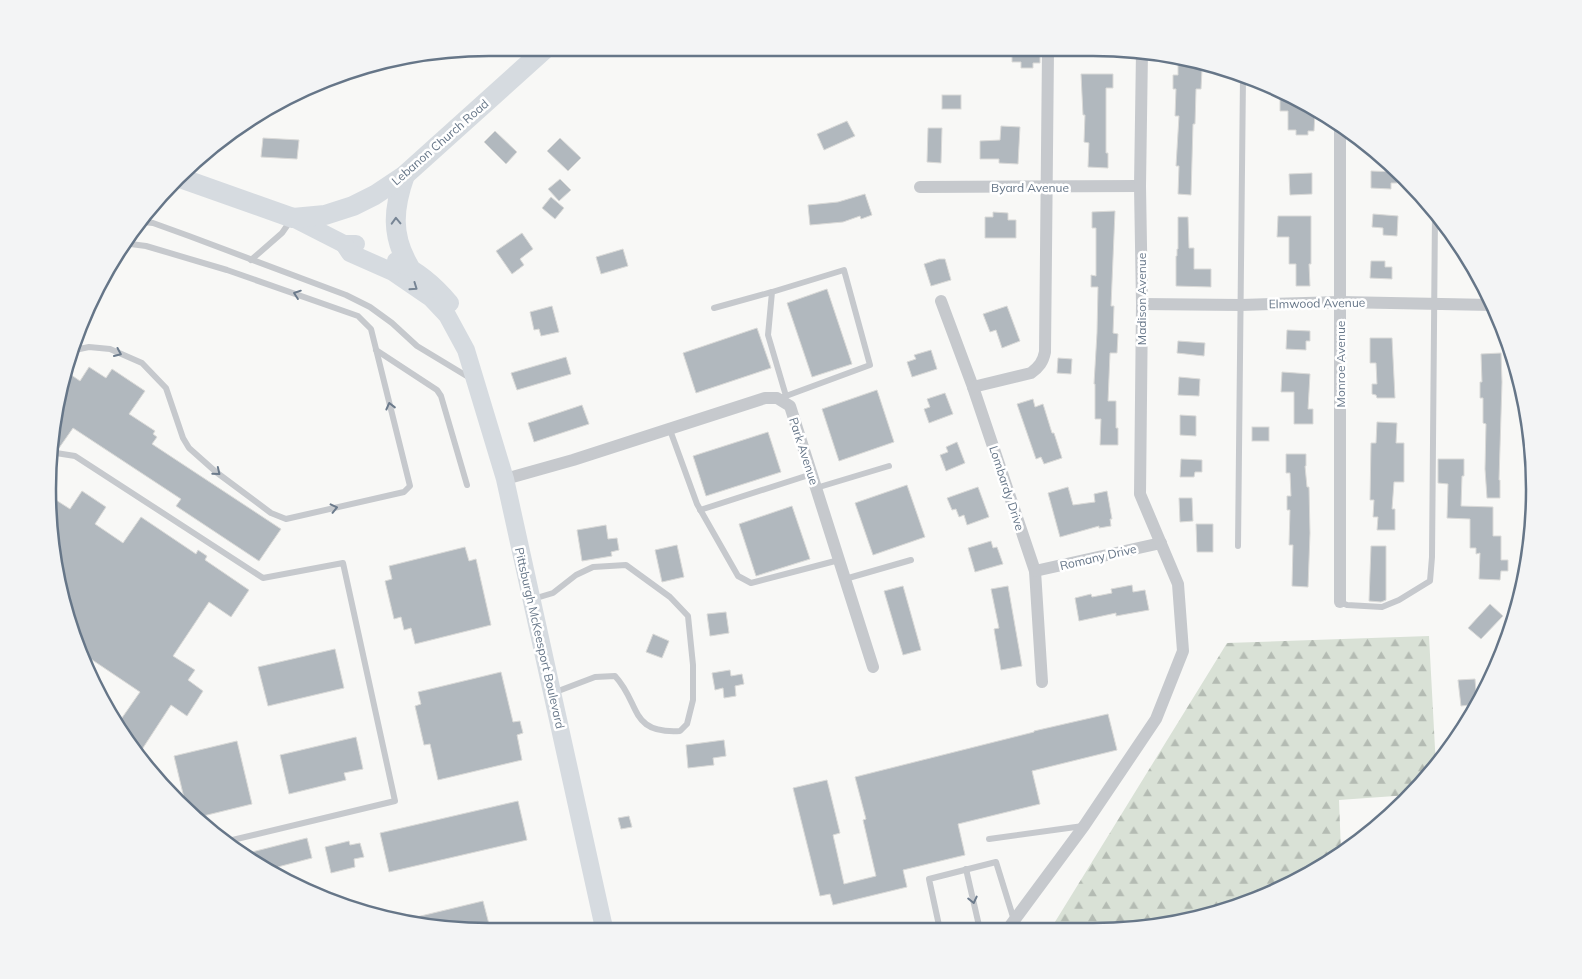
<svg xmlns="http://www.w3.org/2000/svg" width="1582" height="979" viewBox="0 0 1582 979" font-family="Mulish,sans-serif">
	<defs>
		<pattern id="forest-firs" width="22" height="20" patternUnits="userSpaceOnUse" patternTransform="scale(1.25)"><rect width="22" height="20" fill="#d9e1d6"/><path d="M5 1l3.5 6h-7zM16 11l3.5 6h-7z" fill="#b4bbb3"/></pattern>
	</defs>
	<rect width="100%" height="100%" fill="#f8f8f6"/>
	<path fill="url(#forest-firs)" d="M1429,636l7,131 -27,28 -70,5 2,52 -28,20 -79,36 -112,23 -72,-1 177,-287z"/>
	<g fill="#b1b8be" stroke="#dadad8">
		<path d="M1012,50l28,1v12h-7v5h-12v-6h-9z"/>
		<path d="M1178,61l18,2v5l6,1 -1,20h-5l-1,35h-2l-2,71 -13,-1 1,-28h-3l3,-50h-4l1,-27h-3v-14h5z"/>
		<path d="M1081,74h32v14h-7v65h2v15l-20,-1 1,-24 -5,-1 1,-27h-2z"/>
		<rect x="942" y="95" width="19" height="14"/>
		<path d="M1280,96h8l27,16 -1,19h-6v4h-12v-5h-8v-19h-8z"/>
		<path d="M847,121l8,15 -31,14 -7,-16z"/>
		<path d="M1001,126l19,1 -2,37 -19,-1v-4h-19v-18l20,-1z"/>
		<path d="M928,128h14l-1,35 -14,-1z"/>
		<path d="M495,131l22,21 -11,12 -22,-22z"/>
		<path d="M263,138l36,2 -2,19 -36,-2z"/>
		<path d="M560,138l21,20 -13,13 -21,-20z"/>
		<path d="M1371,171l26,1v11h-6v6l-20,-1z"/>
		<path d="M1312,173v21l-22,1 -1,-21z"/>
		<path d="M560,179l11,11 -12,11 -11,-12z"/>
		<path d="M865,194l7,21 -11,4 -1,-3 -17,6 -33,3 -2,-20 30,-3z"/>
		<path d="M551,197l13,11 -9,11 -13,-11z"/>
		<path d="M1115,211l-4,95h3l-1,27 5,1 -1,19h-7l-2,48h8v27h2v17h-18l1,-26h-6v-35h-1l3,-51 1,-46h-7v-12l5,1v-48h-4v-16z"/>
		<path d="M993,212l15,1v7h8v18h-31v-21h8z"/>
		<path d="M1373,214l25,2 -1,20 -14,-1v-7l-11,-1z"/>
		<path d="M1278,216h33v48h-2l1,22h-14v-22h-7v-27h-12z"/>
		<path d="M1178,217h10l1,31h5v21h17v18l-35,-1v-30h1v-7h1z"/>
		<path d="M522,233l11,16 -13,10 4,6 -12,9 -16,-23z"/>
		<path d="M623,249l5,17 -27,8 -5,-17z"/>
		<path d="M939,259h6l6,21 -20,6 -7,-22z"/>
		<path d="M1371,261h14v6h7v12l-22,-1z"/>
		<path d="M827,289l25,75 -40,13 -25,-74z"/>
		<path d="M552,306l7,26 -18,4 -2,-7 -5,1 -4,-18z"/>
		<path d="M1007,306l13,35 -18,7 -6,-18 -6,2 -7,-18z"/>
		<path d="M757,328l14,40 -75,25 -13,-40z"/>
		<path d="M1287,330l23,1v10h-4v9l-20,-1z"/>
		<path d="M1370,338h22l3,60h-18l-1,-3 -4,-1v-10h5l-1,-21h-6z"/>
		<path d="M1178,341l27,2 -1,13 -27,-3z"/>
		<path d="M931,350l6,19 -25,8 -5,-15 9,-3 -2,-4z"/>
		<path d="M1501,353l1,29 -3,98h1v18h-13l-2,-29 1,-45 -3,-1v-25h-3v-16h2l-1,-28z"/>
		<path d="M566,357l5,17 -54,16 -6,-17z"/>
		<path d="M1058,358l14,1 -1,15 -14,-1z"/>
		<path d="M89,367l17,11 6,-9 33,22 -16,23 26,17 -2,3 4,3 -5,7 129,85 -22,32 -83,-55 5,-7 -108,-71 -14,20 -5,-1 13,-75 13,9z"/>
		<path d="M1282,372l28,2 -2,35h5v15h-19v-32h-13z"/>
		<path d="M1179,377l21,2 -1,17 -21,-1z"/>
		<path d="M877,390l17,52 -55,19 -17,-52z"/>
		<path d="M945,393l8,21 -24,9 -5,-14 6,-2 -3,-8z"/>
		<path d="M1033,399l2,8 8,-3 9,29h2l8,25 -18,6 -3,-7 -5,2 -19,-55z"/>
		<path d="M582,405l7,19 -55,18 -6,-19z"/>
		<path d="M1180,415l16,1v20l-16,-1z"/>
		<path d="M1377,422l20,1 -1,20h8v39h-10l-2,27h3v21h-18l1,-13h-5l1,-17h-4l1,-57h5z"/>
		<rect x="1252" y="427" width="17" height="14"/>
		<path d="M768,432l13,40 -75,24 -13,-40z"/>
		<path d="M957,442l8,21 -19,8 -6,-16 8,-3 -2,-5z"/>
		<path d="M1286,454h20v12h-1l2,21h2l1,46 -2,54 -16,-1 1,-41h-4l1,-35h-3v-14h4l-1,-23h-4z"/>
		<path d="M1181,459l21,1v12h-7l-1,5h-14z"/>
		<path d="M1438,459h26v17h-2l-1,30 32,1v29h8v24h7v11h-7l-1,9 -21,-1 1,-26 -4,1v-6h-6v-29l-23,-1 1,-34 -10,-1z"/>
		<path d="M907,485l18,52 -52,18 -18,-52z"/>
		<path d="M978,487l11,30 -22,8 -3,-10 -5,2 -3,-8 -4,1 -5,-12z"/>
		<path d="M1068,487l5,18 22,-3 -1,-8 13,-3 5,28h-2l1,7 -12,2v-2l-39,11 -12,-44z"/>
		<path d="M82,491l24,16 -11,17 28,19 18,-26 55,37 2,-4 9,6 -2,4 44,30 -18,27 -22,-15 -36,54 22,14 -7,10 15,11 -16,25 -16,-11 -32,49 -17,-19 -5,-10 23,-33 -58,-39 -11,-22 -23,-136 22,14z"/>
		<path d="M1179,498h13l1,23 -13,1z"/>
		<path d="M792,506l18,53 -54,17 -17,-52z"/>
		<path d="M1196,524h17v28h-16z"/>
		<path d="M606,525l2,14 9,-1 2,12 -8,2 1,4 -30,5 -5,-31z"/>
		<path d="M991,541l2,7 4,-1 6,17 -28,8 -7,-24z"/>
		<path d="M677,545l7,32 -22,5 -7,-32z"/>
		<path d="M1371,546h15v54l-5,2 -12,-1z"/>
		<path d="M465,547l4,14 7,-2 15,66 -76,19 -4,-16 -7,2 -3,-13 -7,2 -9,-38 7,-2 -3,-13z"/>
		<path d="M1132,585l1,7 12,-2 4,20 -33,6v-3l-37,8 -4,-23 16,-4 1,3 20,-4 -1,-4z"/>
		<path d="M903,586l18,64 -18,5 -19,-64z"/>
		<path d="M1008,586l14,80 -21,4 -7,-41 5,-1 -8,-39z"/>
		<path d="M1490,604l13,12 -22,23 -13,-11z"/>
		<path d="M726,612l3,21 -19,3 -3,-22z"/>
		<path d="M653,634l16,7 -7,17 -16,-6z"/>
		<path d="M335,649l9,39 -76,18 -10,-39z"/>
		<path d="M730,670l1,6 11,-2 2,10 -9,2 1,10 -12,2 -1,-10 -8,2 -3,-17z"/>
		<path d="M501,672l12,50 7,-1 3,12 -6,2 5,25 -84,20 -8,-36 -6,1 -9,-39 6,-2 -3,-12z"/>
		<path d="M1475,679l2,25 -16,2 -3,-26z"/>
		<path d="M1108,714l9,36 -85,21 8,33 -82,20 7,31 -62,15 4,17 -74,18 -3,-11 -10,2 -27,-108 34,-8 13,53 -7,2 11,49 32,-8 -13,-56 3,-1 -11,-42 179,-45v-1z"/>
		<path d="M356,737l7,32 -19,4 2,7 -57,14 -9,-39z"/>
		<path d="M724,740l2,16 -13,2 1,7 -26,3 -2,-23z"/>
		<path d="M237,741l15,63 -53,13 -14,-15 -11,-46z"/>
		<path d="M518,801l9,39 -138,32 -9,-39z"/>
		<path d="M629,816l3,11 -11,2 -3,-11z"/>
		<path d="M307,838l5,20 -42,11 -26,-15z"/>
		<path d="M349,841l1,4 10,-2 4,14 -10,2 1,8 -24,6 -6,-26z"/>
		<path d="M483,901l7,27h-58l-28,-8z"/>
	</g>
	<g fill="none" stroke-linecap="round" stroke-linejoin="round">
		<g stroke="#c6c9cd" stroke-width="6">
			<path d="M143,222l10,1 36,13 157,59 24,12 22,16 25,23 53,32"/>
			<path d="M251,260l31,-27 9,-13"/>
			<path d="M714,308l58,-16"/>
			<path d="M376,350l61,40 4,6 26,89"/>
			<path d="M70,351l19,-4 21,2 32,14 24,25 17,50 6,10 27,24 55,41 15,6 118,-27 6,-6 -39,-157 -13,-13 -131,-46 -81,-24 -23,-3"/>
			<path d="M779,398l7,-2 -18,-61 4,-43 72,-22 26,95 -84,31"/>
			<path d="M670,430l27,74 41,72 13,7 88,-23"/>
			<path d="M54,452l2,1 19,3 188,122 80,-15 52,238 -171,41"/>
			<path d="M816,488l73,-22"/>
			<path d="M700,510l112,-36"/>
			<path d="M1238,546l5,-470"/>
			<path d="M845,579l66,-19"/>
			<path d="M533,599l20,-6 23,-18 17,-8 33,-2 44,32 18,19 5,49v35l-6,24 -7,7c-51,3 -39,-27 -65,-55l-20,1 -42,16"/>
			<path d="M1340,602l7,3 35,2 17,-7 31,-19 2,-24 3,-344"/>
			<path d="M989,839l94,-13"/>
			<path d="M966,869l14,61"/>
			<path d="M940,930l-11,-51 67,-17 18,58"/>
		</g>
		<g stroke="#c6c9cd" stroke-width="12">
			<path d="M1340,126v476"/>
			<path d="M920,187l220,-1"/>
			<path d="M941,301l32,86 62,184 7,111"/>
			<path d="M1142,304l99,1 99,-3 152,3"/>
			<path d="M973,387l58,-14c8,-6 12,-11 14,-21l3,-301"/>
			<path d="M505,479l68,-19 192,-62h12l13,8 83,261"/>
			<path d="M1531,533v-81"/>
			<path d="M1035,571l126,-28"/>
			<path d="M1007,930l77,-104 72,-107 27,-68 -5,-67 -38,-90 2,-190 -2,-118 2,-135"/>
		</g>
		<g stroke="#d6dbe0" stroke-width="18">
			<path d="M293,218l51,26h12"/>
			<path d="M344,244l6,9 43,19 38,26 16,17 19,35 39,129 99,449"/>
			<path d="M396,261c22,9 39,24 54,42"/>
		</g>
		<g stroke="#d6dbe0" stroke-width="20">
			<path d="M405,175c-12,34 -14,60 4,91"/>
			<path d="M183,179l110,39 32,-3 28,-9 22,-11 30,-20 141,-127"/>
		</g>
	</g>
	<defs><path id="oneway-chevron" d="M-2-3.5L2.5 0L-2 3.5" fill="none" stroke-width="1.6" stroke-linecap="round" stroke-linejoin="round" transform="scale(1.25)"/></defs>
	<g stroke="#778595">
		<use href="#oneway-chevron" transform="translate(396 221) rotate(-92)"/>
		<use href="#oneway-chevron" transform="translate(414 287) rotate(35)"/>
	</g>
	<g stroke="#6b7a8b">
		<use href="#oneway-chevron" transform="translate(297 294) rotate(-161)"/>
		<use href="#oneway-chevron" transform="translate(118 353) rotate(24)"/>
		<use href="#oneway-chevron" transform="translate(390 406) rotate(-104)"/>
		<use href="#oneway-chevron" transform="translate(217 472) rotate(39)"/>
		<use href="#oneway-chevron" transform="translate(334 508) rotate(-13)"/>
		<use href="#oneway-chevron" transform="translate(973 900) rotate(77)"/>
	</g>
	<g text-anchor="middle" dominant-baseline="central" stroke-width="5" stroke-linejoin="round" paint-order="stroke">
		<g font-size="12" fill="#667688" stroke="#fff">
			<text transform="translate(440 142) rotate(-41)">Lebanon Church Road</text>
			<text x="1030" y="187">Byard Avenue</text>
			<text transform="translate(1141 299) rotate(-90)">Madison Avenue</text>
			<text transform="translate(1317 303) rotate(-1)">Elmwood Avenue</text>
			<text transform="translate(1340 364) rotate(-90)">Monroe Avenue</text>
			<text transform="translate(804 451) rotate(72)">Park Avenue</text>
			<text transform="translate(1007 488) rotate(72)">Lombardy Drive</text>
			<text transform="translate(1098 557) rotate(-13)">Romany Drive</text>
			<text transform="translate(540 638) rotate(77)">Pittsburgh McKeesport Boulevard</text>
		</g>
	</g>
	<path d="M0 0H1582V979H0ZM489 56H1093A433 433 0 0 1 1526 489V490A433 433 0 0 1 1093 923H489A433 433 0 0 1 56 490V489A433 433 0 0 1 489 56Z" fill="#f3f4f5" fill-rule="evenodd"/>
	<path fill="none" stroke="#667688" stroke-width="2.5" d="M489 56H1093A433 433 0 0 1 1526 489V490A433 433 0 0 1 1093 923H489A433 433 0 0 1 56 490V489A433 433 0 0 1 489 56Z"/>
</svg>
